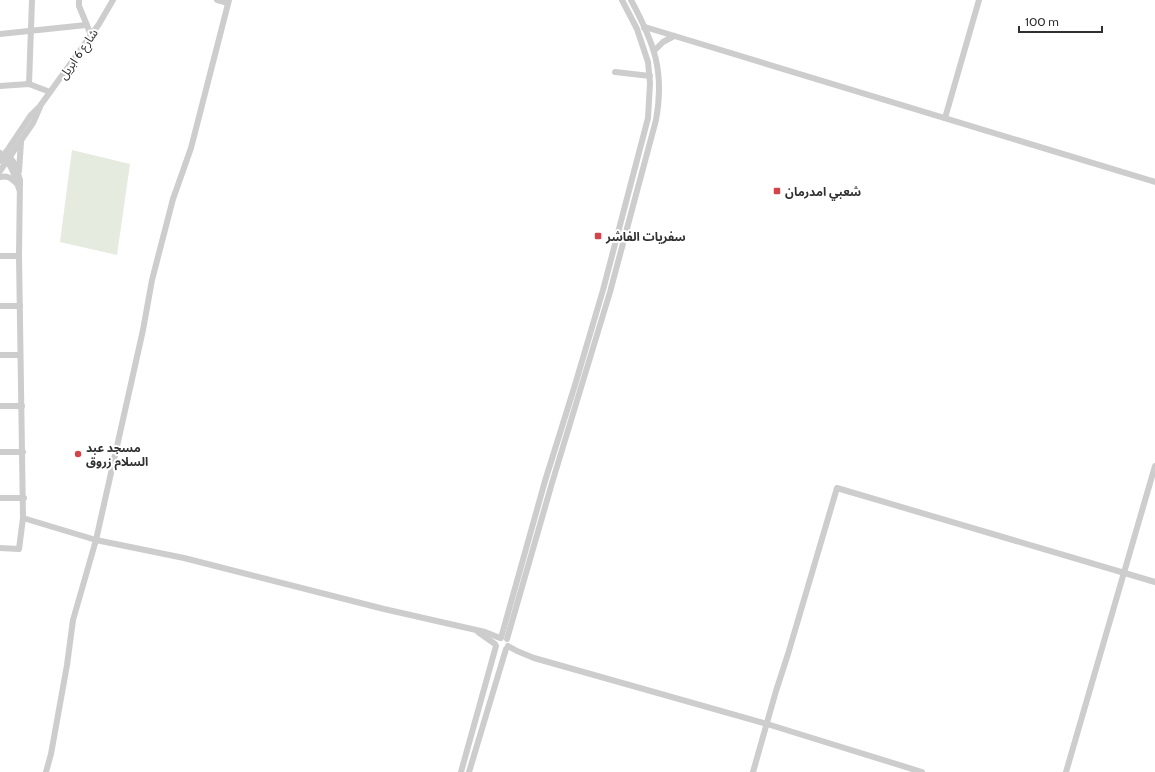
<svg xmlns="http://www.w3.org/2000/svg" width="1155" height="772" viewBox="0 0 1155 772" font-family="Cabin,'Noto Sans Arabic',sans-serif">
	<rect width="100%" height="100%" fill="#fff"/>
	<path fill="#e5ebdf" d="M72,150l58,14 -13,91 -57,-13z"/>
	<g fill="none" stroke-linecap="round" stroke-linejoin="round">
		<g stroke="#cdcdcd" stroke-width="6">
			<path d="M79,0v6l12,29"/>
			<path d="M217,0l11,3"/>
			<path d="M644,28l1,-1 510,155"/>
			<path d="M0,34l86,-9"/>
			<path d="M654,51l9,-9 11,-6"/>
			<path d="M615,72l35,4"/>
			<path d="M29,84l3,-84"/>
			<path d="M0,86l29,-2 21,8"/>
			<path d="M945,118l34,-118"/>
			<path d="M0,153c2,3 4,5 7,8 6,7 9,19 12,28"/>
			<path d="M0,161l31,-46 9,-9 59,-82 14,-24"/>
			<path d="M0,171l33,-48 7,-16"/>
			<path d="M19,171l2,-29"/>
			<path d="M0,177c7,-2 11,1 16,6"/>
			<path d="M0,256h19"/>
			<path d="M0,306h20"/>
			<path d="M0,355h20"/>
			<path d="M0,406h22"/>
			<path d="M0,452h23"/>
			<path d="M0,498h24"/>
			<path d="M23,518l73,22 88,18 200,51 101,23 15,6"/>
			<path d="M0,548l19,1 4,-31 -4,-262 1,-76 -5,-16 -9,-12"/>
			<path d="M478,632l17,12"/>
			<path d="M501,638l44,-157 30,-96 28,-95 45,-172 2,-35 -2,-21 -11,-33 -15,-29"/>
			<path d="M507,639l45,-156 58,-191 46,-172c9,-49 -2,-77 -25,-120"/>
			<path d="M508,646l9,5 17,7 233,66 155,48"/>
			<path d="M46,772l5,-18 16,-89 6,-45 23,-80 47,-210 9,-50 21,-81 18,-51 38,-148"/>
			<path d="M461,772l35,-126"/>
			<path d="M469,772l37,-123"/>
			<path d="M753,772l23,-81 12,-37 49,-166 318,94"/>
			<path d="M1066,772l89,-306"/>
		</g>
	</g>
	<g fill="#d3454a" stroke="#fff" stroke-width="1.5">
		<rect x="773" y="187" width="8" height="8" rx="2"/>
		<rect x="594" y="232" width="8" height="8" rx="2"/>
		<circle cx="78" cy="454" r="4"/>
	</g>
	<g text-anchor="middle" dominant-baseline="central" stroke-width="4" stroke-linejoin="round" paint-order="stroke">
		<g font-size="12" fill="#303030" stroke="#fff">
			<text transform="translate(78 54) rotate(-55)">شارع 6 ابريل</text>
		</g>
		<g font-size="12" font-weight="bold" fill="#303030" stroke="#fff" text-anchor="start">
			<text x="785" y="191">شعبي امدرمان</text>
			<text x="606" y="236">سفريات الفاشر</text>
			<text x="86" y="447">مسجد عبد<tspan x="86" dy="14">السلام زروق</tspan></text>
		</g>
	</g>
	<path d="M1019 26v6h83v-6" fill="none" stroke="#303030" stroke-width="2"/>
	<text x="1025" y="26" font-size="12" fill="#303030" stroke="#ffffff" stroke-width="3" paint-order="stroke">100 m</text>
</svg>
